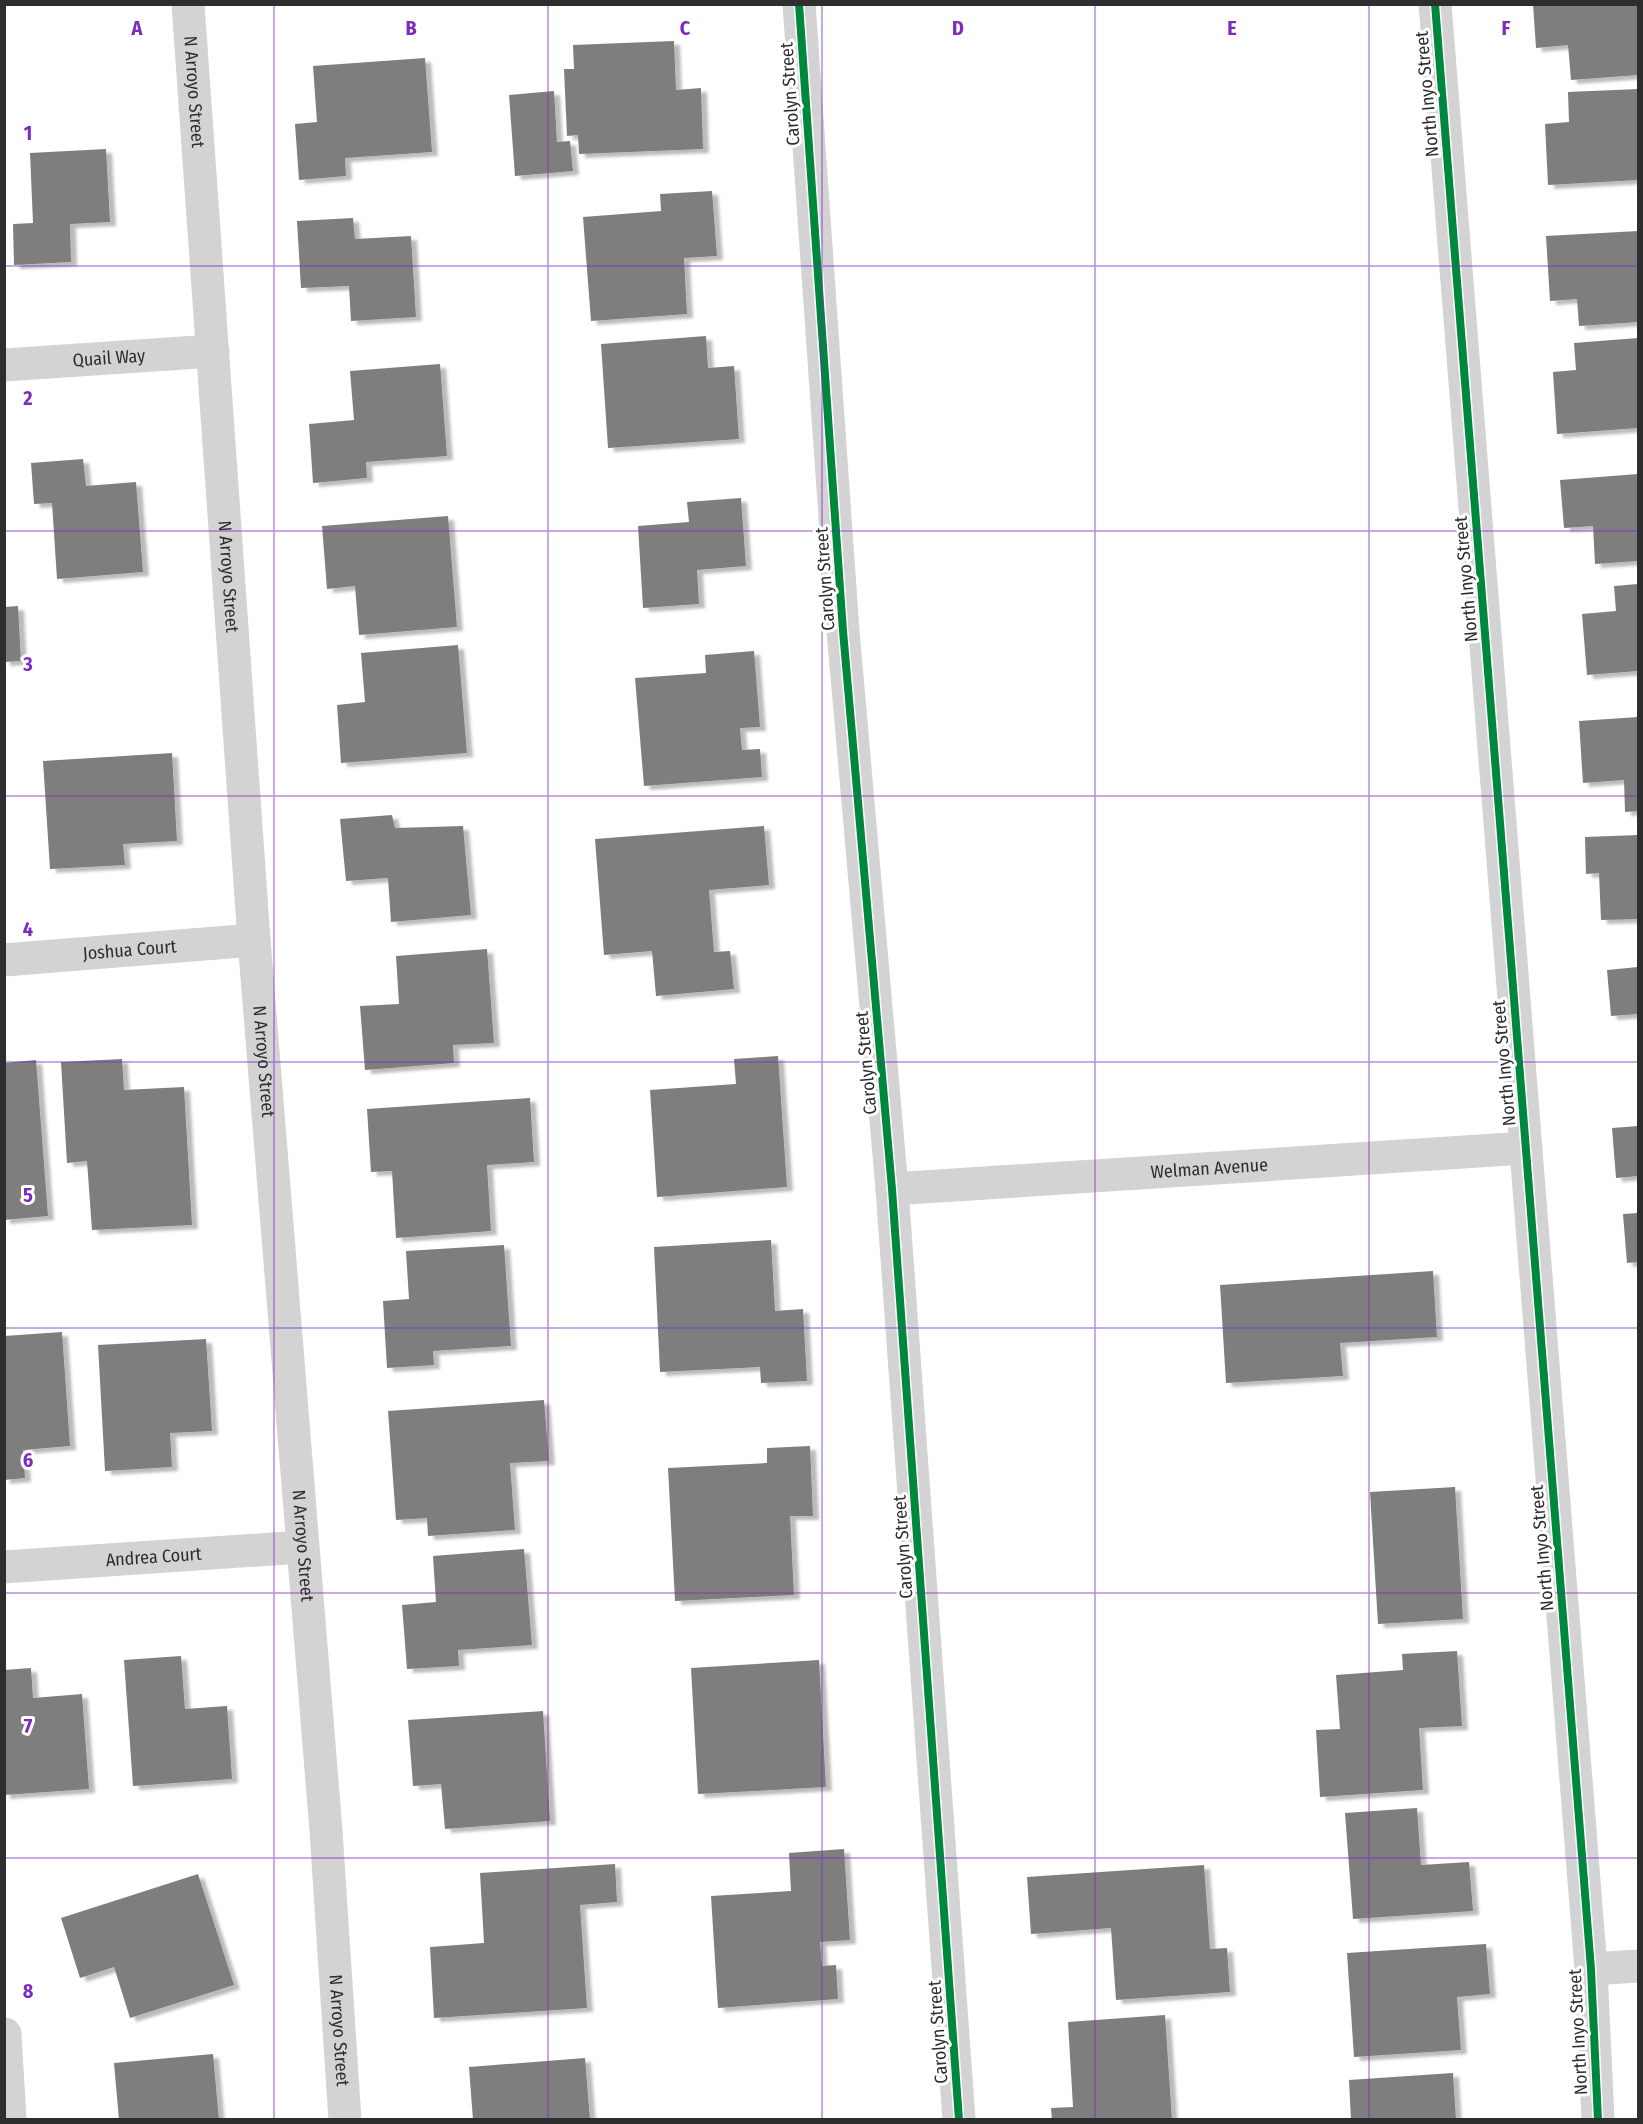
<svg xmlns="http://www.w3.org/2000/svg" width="1643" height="2124" viewBox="0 0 1643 2124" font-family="'Fira Sans Condensed',sans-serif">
	<defs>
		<filter id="shadow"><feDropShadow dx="6" dy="4" stdDeviation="1.5" flood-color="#0004"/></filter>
	</defs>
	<rect width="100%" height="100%" fill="#fff"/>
	<g fill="#7e7e7e" filter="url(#shadow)">
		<path d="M1533,4h105v71l-67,5 -3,-35 -32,3z"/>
		<path d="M674,41l2,49 25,-2 2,61 -124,5 -1,-19 -11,1 -3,-67h10l-1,-24z"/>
		<path d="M425,58l7,94 -87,6 1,18 -47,4 -4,-56 22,-2 -4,-56z"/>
		<path d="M1638,89v91l-90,5 -3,-61 24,-2 -1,-30z"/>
		<path d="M554,91l3,51 13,-1 3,30 -58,5 -6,-81z"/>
		<path d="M106,149l4,73 -40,2 1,38 -57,3 -1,-41 20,-1 -3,-70z"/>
		<path d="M712,191l5,65 -33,2 3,56 -96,7 -8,-104 78,-6 -1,-17z"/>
		<path d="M353,218l2,21 56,-3 5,81 -65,4 -2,-35 -48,2 -4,-67z"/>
		<path d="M1638,231v91l-59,4 -2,-27 -27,2 -4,-65z"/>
		<path d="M706,336l2,32 26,-2 5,73 -131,9 -7,-104z"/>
		<path d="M1638,338v90l-81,6 -4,-62 23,-2 -2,-27z"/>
		<path d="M440,364l7,92 -81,6 1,16 -54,5 -4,-59 45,-4 -4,-49z"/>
		<path d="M83,459l3,27 50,-4 7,90 -86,7 -5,-76 -18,1 -3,-41z"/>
		<path d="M1638,474v87l-43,3 -2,-38 -29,2 -4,-48z"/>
		<path d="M741,498l5,68 -49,4 2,34 -56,4 -5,-82 51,-4 -2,-20z"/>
		<path d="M448,516l9,111 -98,8 -4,-49 -28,3 -5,-63z"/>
		<path d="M1638,584v87l-51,4 -5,-61 34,-3 -2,-25z"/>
		<path d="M18,606l3,55 -17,1v-55z"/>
		<path d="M458,645l9,108 -126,10 -4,-58 28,-3 -4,-49z"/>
		<path d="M754,651l6,76 -20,1 2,22 18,-1 2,28 -118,9 -9,-108 71,-5 -1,-18z"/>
		<path d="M1638,717v94l-13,1 -1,-32 -41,3 -4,-62z"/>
		<path d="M172,753l5,88 -54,3 2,21 -75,4 -7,-108z"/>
		<path d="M392,815l3,13 68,-2 8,89 -80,7 -3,-44 -42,3 -6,-62z"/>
		<path d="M764,826l5,59 -60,5 5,62 16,-1 4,38 -78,7 -4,-45 -48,4 -9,-116z"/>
		<path d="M1638,835v84l-37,1 -2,-47 -13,1 -1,-37z"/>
		<path d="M487,949l7,94 -41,2 1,18 -89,7 -5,-64 39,-2 -3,-48z"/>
		<path d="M1638,967v47l-27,2 -4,-46z"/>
		<path d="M778,1056l9,131 -130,10 -7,-107 86,-6 -2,-25z"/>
		<path d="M122,1059l2,31 60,-3 8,138 -100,5 -5,-69 -20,2 -6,-101z"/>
		<path d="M36,1060l12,156 -44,4v-157z"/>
		<path d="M530,1098l4,64 -47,3 4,66 -95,7 -4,-67 -21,1 -4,-63z"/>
		<path d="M1638,1126v50l-22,2 -4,-50z"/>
		<path d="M1638,1213v49l-11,1 -4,-49z"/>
		<path d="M771,1240l4,71 28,-2 4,72 -46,2 -1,-16 -100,5 -6,-125z"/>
		<path d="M504,1245l7,101 -78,5 1,14 -47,3 -4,-67 26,-2 -3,-48z"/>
		<path d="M1433,1271l4,66 -97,6 3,33 -117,7 -6,-98z"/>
		<path d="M62,1332l8,114 -47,4 2,28 -21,2v-144z"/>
		<path d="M206,1339l6,92 -42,2 2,34 -67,4 -7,-126z"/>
		<path d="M544,1400l5,61 -39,2 5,67 -87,6 -1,-18 -31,2 -8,-109z"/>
		<path d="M810,1446l3,70h-23l4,79 -119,6 -7,-133 99,-5v-15z"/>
		<path d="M1455,1487l8,132 -85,5 -8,-132z"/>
		<path d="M524,1549l8,96 -74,5 1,16 -52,3 -5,-64 34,-3 -3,-46z"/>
		<path d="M1457,1651l5,75 -43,2 4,62 -103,7 -4,-67 24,-1 -4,-54 67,-5 -1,-16z"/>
		<path d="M181,1656l4,53 42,-3 5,73 -99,7 -9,-126z"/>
		<path d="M819,1660l7,127 -128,7 -7,-126z"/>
		<path d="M31,1668l2,30 49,-4 7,95 -85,6v-125z"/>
		<path d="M543,1711l7,110 -105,8 -4,-45 -28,2 -5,-66z"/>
		<path d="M1417,1808l4,57 48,-3 4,49 -120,8 -8,-106z"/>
		<path d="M844,1849l6,91 -30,2 2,24 14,-1 2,34 -120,9 -7,-112 80,-5 -2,-38z"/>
		<path d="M615,1864l2,38 -37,3 7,103 -153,10 -4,-71 54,-4 -4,-70z"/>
		<path d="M1204,1865l6,84 17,-1 3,44 -114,8 -5,-72 -80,6 -4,-57z"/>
		<path d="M198,1874l36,111 -104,33 -16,-51 -34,11 -19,-60z"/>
		<path d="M1486,1944l4,50 -33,3 4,53 -107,7 -7,-104z"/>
		<path d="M1165,2015l7,105h-120l-1,-12 22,-1 -5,-85z"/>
		<path d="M213,2054l6,66h-100l-5,-57z"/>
		<path d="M585,2058l5,62h-117l-4,-53z"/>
		<path d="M1453,2073l3,47h-105l-2,-40z"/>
	</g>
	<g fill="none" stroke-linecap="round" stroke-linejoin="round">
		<g stroke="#d3d3d3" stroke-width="33">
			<path id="s1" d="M188,4l66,936 72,891 19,289"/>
			<path d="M799,4l44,627 49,558 67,931"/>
			<path d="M1435,4l156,1965 7,151"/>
			<path id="s2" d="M4,365l209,-14"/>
			<path id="s3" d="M4,960l250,-20"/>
			<path id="s4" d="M892,1189l634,-41"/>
			<path id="s5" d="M4,1567l298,-20"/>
			<path d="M1591,1969l47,-3"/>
			<path d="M5,2034l5,86"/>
		</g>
		<defs>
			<g id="cycleway">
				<path d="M799,4l44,627 49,558 67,931"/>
				<path d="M1435,4l156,1965 7,151"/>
			</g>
		</defs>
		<use href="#cycleway" stroke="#fff" stroke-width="11"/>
		<use href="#cycleway" stroke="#00873e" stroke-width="8"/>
	</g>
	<path fill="none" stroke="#7b2cbf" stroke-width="1.5" stroke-opacity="0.55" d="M274,4v2116M548,4v2116M822,4v2116M1095,4v2116M1369,4v2116M4,266h1634M4,531h1634M4,796h1634M4,1062h1634M4,1328h1634M4,1593h1634M4,1858h1634"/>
	<g text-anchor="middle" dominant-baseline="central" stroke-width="6" stroke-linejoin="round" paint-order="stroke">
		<g font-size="18" fill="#2e2e2e" stroke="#fff">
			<text stroke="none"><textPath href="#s1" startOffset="88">N Arroyo Street</textPath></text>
			<text transform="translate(790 94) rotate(-94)">Carolyn Street</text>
			<text transform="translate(1427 94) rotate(-95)">North Inyo Street</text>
			<text stroke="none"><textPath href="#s2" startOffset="105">Quail Way</textPath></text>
			<text stroke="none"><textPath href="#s1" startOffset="574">N Arroyo Street</textPath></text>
			<text transform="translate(825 579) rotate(-94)">Carolyn Street</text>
			<text transform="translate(1466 579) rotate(-95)">North Inyo Street</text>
			<text stroke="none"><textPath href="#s3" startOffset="126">Joshua Court</textPath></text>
			<text stroke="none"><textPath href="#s1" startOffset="1060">N Arroyo Street</textPath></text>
			<text transform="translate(866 1063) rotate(-95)">Carolyn Street</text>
			<text transform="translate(1504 1063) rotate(-95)">North Inyo Street</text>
			<text stroke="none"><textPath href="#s4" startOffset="318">Welman Avenue</textPath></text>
			<text stroke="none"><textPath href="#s1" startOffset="1546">N Arroyo Street</textPath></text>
			<text transform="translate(903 1547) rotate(-94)">Carolyn Street</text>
			<text transform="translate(1542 1548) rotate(-95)">North Inyo Street</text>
			<text stroke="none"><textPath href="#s5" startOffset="150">Andrea Court</textPath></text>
			<text stroke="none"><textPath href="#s1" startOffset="2032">N Arroyo Street</textPath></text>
			<text transform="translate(938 2032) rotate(-94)">Carolyn Street</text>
			<text transform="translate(1578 2032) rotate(-93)">North Inyo Street</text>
		</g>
	</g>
	<g font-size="20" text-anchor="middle" font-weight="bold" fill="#7b2cbf" stroke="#fff" stroke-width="6" stroke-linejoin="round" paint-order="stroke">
		<text x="137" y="35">A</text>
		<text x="411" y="35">B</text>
		<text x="685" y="35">C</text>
		<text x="958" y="35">D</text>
		<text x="1232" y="35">E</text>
		<text x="1506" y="35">F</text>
		<text x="28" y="140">1</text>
		<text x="28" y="405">2</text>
		<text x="28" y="671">3</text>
		<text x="28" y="936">4</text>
		<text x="28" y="1202">5</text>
		<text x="28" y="1467">6</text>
		<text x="28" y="1733">7</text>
		<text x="28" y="1998">8</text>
	</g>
	<rect width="1643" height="2124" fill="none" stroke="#2e2e2e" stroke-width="12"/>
</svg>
